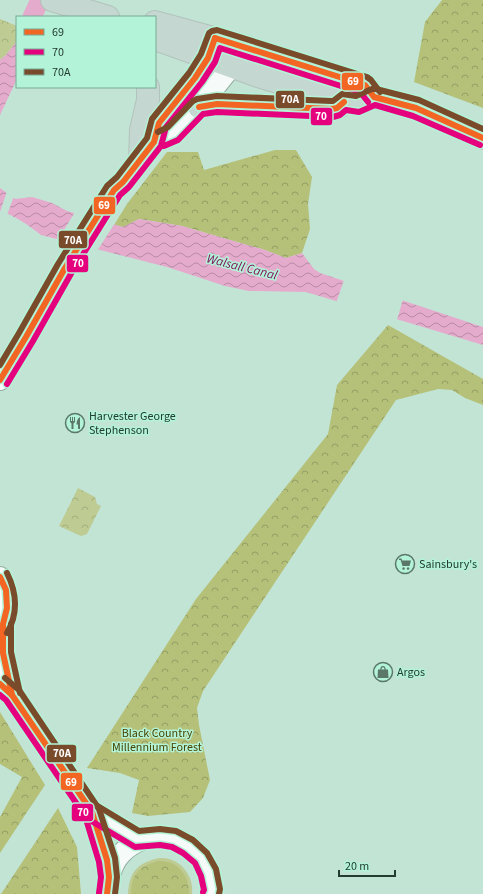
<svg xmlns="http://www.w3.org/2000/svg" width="483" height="894" viewBox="0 0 483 894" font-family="'Source Sans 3',sans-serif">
	<defs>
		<pattern id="forest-crowns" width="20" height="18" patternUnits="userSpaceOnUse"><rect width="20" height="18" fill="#b5c179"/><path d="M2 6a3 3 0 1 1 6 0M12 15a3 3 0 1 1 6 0" fill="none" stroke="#939e64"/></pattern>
		<pattern id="park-crowns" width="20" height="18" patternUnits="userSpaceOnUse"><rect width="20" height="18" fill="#becb92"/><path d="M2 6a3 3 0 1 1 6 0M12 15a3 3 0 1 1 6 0" fill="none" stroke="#a3af7e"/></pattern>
		<pattern id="water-waves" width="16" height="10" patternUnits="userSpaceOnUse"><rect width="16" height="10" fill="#e5abcc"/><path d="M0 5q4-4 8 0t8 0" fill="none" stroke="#b98ca6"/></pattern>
	</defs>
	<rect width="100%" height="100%" fill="#c2e4d5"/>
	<path fill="#becb92" d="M160,858c3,0 6,0 9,1 15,4 25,20 23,35h-64c1,-22 10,-32 32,-36z"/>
	<g fill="url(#forest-crowns)">
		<path d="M442,0h41v108l-69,-26 11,-60z"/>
		<path d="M275,150h21l16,27 -4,27 2,25 -8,24 -16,5 -21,-8 -83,-24 -43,-7 -15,8 -10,-2 13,-21 40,-52h31l6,18z"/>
		<path d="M388,325l95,54v26l-18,-7 -13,-8 -14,-1 -42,11 -193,291 -6,17 2,17 11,55 -7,18 -13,14 -42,4 -16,-3 7,-33 -19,-7 -33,-5 109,-169 132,-165 9,-49z"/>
		<path d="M0,712l45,73 -45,68v-36l22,-40 -22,-13z"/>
		<path d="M58,808l19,39 4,47h-80z"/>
		<path d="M158,861c3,0 7,0 10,1 14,4 22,18 21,32h-58c0,-20 9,-28 27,-33z"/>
	</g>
	<g fill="url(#park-crowns)">
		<path d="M0,19l17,7v15l-11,14 -6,5z"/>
		<path d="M78,488l17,9 2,7 4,2 -14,28 -6,2 -22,-10z"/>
	</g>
	<g fill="url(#water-waves)">
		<path d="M17,41v38l-17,36v-55l6,-5z"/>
		<path d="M0,188l15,11 17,-2 20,6 15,8 56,16 16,-8 43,7 83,24 21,8 16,-5 12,16 6,4 163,54v18l-177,-53 -57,-1 -24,-5 -58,-19 -126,-32c-13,-10 -25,-19 -41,-24z"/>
	</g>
	<g fill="#c2e4d5">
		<path d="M7,191l7,5 -7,19 -7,-2v-1z"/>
		<path d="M75,212l40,11 -18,28 -40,-10z"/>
		<path d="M344,280l59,19 -6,21 -22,-6 -39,-11z"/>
	</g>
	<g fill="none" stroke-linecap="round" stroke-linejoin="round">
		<path stroke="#e5abcc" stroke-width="19" d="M32,17l8,-17"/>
		<defs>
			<g id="tertiary">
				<path d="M154,142l19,-8 26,-27 33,-41 5,-15"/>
				<path d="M0,380l26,-43 39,-69 44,-70 5,-8 9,-8 31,-40 5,-19 36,-45 13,-20 5,-14"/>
				<path d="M0,577c2,4 5,10 6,15 2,12 1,27 -6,37"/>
				<path d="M3,624v29l9,42"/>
				<path d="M0,684l12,11 80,117 10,30 5,18 2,17"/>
				<path d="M92,812l29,18 16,9 14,-1"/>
				<path d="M107,894c1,-14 4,-29 14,-40 24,-26 67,-21 84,10 4,9 8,20 6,30"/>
			</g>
			<g id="trunk">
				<path d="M52,0l56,17"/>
				<path d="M155,22l84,23 110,35 16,5 9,12"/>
				<path d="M155,39l103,37 86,26 13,2 17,-7 42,11 67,30"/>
				<path d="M199,107l18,-3 115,5 7,-2"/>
				<path d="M140,161l1,-31 7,-30v-13"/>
			</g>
		</defs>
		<use href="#tertiary" stroke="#94afa4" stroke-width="22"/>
		<use href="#trunk" stroke="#b2c3bb" stroke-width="24"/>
		<use href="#tertiary" stroke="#f6fbf9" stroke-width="20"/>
		<use href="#trunk" stroke="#c5d7d1" stroke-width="22"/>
		<defs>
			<g id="bus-1">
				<path d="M215,38l150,47 9,12 42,11 67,30"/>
				<path d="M199,107l18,-3 115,5 5,-1 7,-6"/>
				<path d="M0,380l26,-43 39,-69 49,-78 9,-8 31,-40 5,-19 36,-45 13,-20 7,-20"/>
				<path d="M0,577l6,13 1,18 -4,16v29l9,42"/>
				<path d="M0,684l12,11 80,117 15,48 2,17 -2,17"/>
			</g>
			<g id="bus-2">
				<path d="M164,146l14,-6 25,-26 14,-2 116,5 7,-2 6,-5 13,2 16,-7 38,11 67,29"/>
				<path d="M7,384l26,-43 39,-69 48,-77 9,-8 32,-41 5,-19 36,-45 13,-20 5,-14 140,44 8,10"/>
				<path d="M0,695l6,5 79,116 14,46 2,15 -2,16"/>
				<path d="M88,819l47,28 25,-2 12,2 11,6 12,10 6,13 3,14 -1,2"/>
			</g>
			<g id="bus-3">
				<path d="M158,132l10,-5 25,-26 4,-2 20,-3 114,5h2l9,-7 14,2 16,-7h4l43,11 64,29"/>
				<path d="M0,365l19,-32 39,-69 49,-78 10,-9 30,-39 5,-19 37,-46 12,-19 8,-21 3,-2 5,-1 150,47 4,3 9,12"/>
				<path d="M11,624v28l9,41"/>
				<path d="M7,633c11,-19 10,-40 0,-60"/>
				<path d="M5,678l14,12 80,119 16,49 2,19 -2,17"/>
				<path d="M96,805l43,26 21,-2 16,2 17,9 14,13 9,16 4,20 -1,5"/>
			</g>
		</defs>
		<use href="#bus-1" stroke="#b3f3d7" stroke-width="9"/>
		<use href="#bus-2" stroke="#b3f3d7" stroke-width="9"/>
		<use href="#bus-3" stroke="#b3f3d7" stroke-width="9"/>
		<use href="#bus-1" stroke="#f26522" stroke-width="6"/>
		<use href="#bus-2" stroke="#e5007d" stroke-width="6"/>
		<use href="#bus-3" stroke="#7a4b2a" stroke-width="6"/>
	</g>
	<defs>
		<symbol id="restaurant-ring" viewBox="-11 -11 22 22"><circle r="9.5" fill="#b3f3d7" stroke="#5a776a" stroke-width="1.5"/><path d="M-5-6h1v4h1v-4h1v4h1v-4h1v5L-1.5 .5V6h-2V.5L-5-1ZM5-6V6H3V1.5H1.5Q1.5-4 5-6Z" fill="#5a776a"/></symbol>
		<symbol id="supermarket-ring" viewBox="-11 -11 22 22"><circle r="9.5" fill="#b3f3d7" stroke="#5a776a" stroke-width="1.5"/><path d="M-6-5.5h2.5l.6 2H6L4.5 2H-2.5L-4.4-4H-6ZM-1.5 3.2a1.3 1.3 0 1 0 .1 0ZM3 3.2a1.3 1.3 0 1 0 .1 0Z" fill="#5a776a"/></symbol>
		<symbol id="shop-ring" viewBox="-11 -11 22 22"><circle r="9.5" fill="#b3f3d7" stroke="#5a776a" stroke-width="1.5"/><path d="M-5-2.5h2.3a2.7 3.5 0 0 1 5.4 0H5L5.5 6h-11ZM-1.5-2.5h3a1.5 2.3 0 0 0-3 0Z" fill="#5a776a"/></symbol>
	</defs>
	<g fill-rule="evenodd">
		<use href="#restaurant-ring" x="64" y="412" width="22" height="22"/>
		<use href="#supermarket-ring" x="394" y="553" width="22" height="22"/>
		<use href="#shop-ring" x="372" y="661" width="22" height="22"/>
	</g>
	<g text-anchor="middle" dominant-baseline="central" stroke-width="3" stroke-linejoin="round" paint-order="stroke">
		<g font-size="12" fill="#223c31" stroke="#b3f3d7" text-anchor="start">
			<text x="89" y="416">Harvester George<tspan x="89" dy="14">Stephenson</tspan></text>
			<text x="419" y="564">Sainsbury's</text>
			<text x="397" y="672">Argos</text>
		</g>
		<g font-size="12" fill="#474402" stroke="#b3f3d7">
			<text x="157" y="733">Black Country<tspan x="157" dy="14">Millennium Forest</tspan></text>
		</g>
		<g font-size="13" font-style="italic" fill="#7e0e59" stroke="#b3f3d7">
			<text transform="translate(242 267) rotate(14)">Walsall Canal</text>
		</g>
	</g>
	<g stroke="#b3f3d7" stroke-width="1.5">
		<rect x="341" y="72" width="23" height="19" rx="4" fill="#f26522"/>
		<rect x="275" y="90" width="30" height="19" rx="4" fill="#7a4b2a"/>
		<rect x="310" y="107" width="23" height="19" rx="4" fill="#e5007d"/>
		<rect x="93" y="196" width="23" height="19" rx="4" fill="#f26522"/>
		<rect x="58" y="230" width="30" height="19" rx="4" fill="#7a4b2a"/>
		<rect x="66" y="254" width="23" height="19" rx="4" fill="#e5007d"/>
		<rect x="46" y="744" width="31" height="19" rx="4" fill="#7a4b2a"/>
		<rect x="60" y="772" width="23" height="19" rx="4" fill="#f26522"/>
		<rect x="71" y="803" width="23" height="19" rx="4" fill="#e5007d"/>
	</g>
	<g font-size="11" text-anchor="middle" font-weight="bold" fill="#fff">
		<text x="353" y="85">69</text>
		<text x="290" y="103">70A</text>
		<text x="321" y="120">70</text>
		<text x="104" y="209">69</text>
		<text x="73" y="244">70A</text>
		<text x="78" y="267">70</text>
		<text x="62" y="757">70A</text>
		<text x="71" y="786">69</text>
		<text x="83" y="816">70</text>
	</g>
	<rect x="16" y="16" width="140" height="72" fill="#b3f3d7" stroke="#79aa95"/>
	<rect x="24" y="29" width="20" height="6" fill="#f26522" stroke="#79aa95"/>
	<text x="52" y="36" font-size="12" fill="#223c31">69</text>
	<rect x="24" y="49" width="20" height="6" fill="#e5007d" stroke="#79aa95"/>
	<text x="52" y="56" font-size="12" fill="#223c31">70</text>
	<rect x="24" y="69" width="20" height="6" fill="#7a4b2a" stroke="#79aa95"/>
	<text x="52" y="76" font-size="12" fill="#223c31">70A</text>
	<path d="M339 870v6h56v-6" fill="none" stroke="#223c31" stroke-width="2"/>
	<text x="345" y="870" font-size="12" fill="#223c31" stroke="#b3f3d7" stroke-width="3" paint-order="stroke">20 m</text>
</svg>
